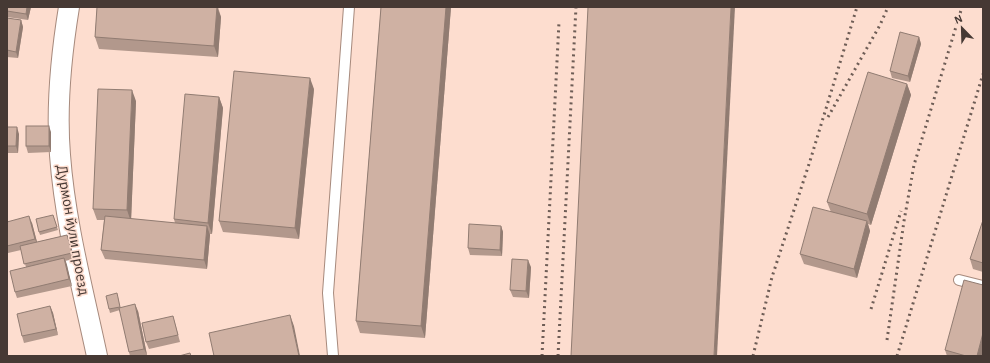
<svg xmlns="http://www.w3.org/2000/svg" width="990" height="363" viewBox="0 0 990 363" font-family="'Alegreya Sans',sans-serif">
	<rect width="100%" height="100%" fill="#fdddcf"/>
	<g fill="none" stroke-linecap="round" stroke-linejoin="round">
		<defs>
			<g id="lane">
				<path d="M959,280l24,6"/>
				<path d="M333,356l-5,-63 21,-286"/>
			</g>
			<path id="street" d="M69,7c-8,49 -13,99 -9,148 5,68 23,135 37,201"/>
		</defs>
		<use href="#lane" stroke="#a78a7d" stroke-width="12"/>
		<use href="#street" stroke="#a78a7d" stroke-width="22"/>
		<use href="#lane" stroke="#fff" stroke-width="10"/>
		<use href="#street" stroke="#fff" stroke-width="20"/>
		<g stroke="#6e5d56" stroke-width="3" stroke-dasharray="2 4" stroke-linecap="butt">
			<path d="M828,117l52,-92 8,-18"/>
			<path d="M871,309l30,-98"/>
			<path d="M887,340l17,-119 10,-56 48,-158"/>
			<path d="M542,356l17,-334"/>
			<path d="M558,356l18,-349"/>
			<path d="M753,356l19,-79 38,-116 47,-154"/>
			<path d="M897,356l86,-282"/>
		</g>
	</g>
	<g fill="#b2988c">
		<path d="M7,7h24l-3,13 -21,-3z"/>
		<path d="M97,7h121l3,10 -3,40 -119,-8 -4,-12z"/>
		<path d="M381,7h70l-26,331 -65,-5 -4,-12z"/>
		<path d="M7,18l14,2 2,7 -5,31 -11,-1z"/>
		<path d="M919,37l2,7 -11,38 -18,-4 -2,-7z"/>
		<path d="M907,84l4,11 -40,130 -3,-1 2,7 -13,47 -53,-14 -4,-10 31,-42 -4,-10z"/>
		<path d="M314,89l-15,150 -76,-7 -4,-11z"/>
		<path d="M219,97l4,11 -11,126h-2v1l-3,34 -102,-10 -4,-9 3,-30h-7l-4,-11 43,-108 -5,118 44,4 -1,-4z"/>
		<path d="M7,127l12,7 -1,19h-11z"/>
		<path d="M51,132v20l-23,1 -2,-7z"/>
		<path d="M53,215l5,15 -18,5 -1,-3z"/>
		<path d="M983,220v52l-10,-3 -3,-10z"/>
		<path d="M7,222l25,1 5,19 30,-7 3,6 4,18 -9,2 7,25 -55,12 -2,-6 11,-25 -5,-17 -13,3 -1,-3z"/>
		<path d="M501,226l2,6 -1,24 -32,-1 -2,-7z"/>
		<path d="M531,267l-2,31 -16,-1 -3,-7z"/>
		<path d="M983,285v71h-36l-2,-6z"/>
		<path d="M118,297l2,10 18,4 9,44 -3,1h-14l-1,-4 -9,-42 -10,3 -1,-4z"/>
		<path d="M50,306l3,7 5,22 -34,8 -2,-7z"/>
		<path d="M173,316l2,7 5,19 -31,7 -3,-7z"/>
	</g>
	<g fill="#917c72">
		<path d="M27,7h4l-3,13 -2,-6z"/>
		<path d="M217,7l4,10 -3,40 -4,-11z"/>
		<path d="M446,7h5l-26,331 -4,-12z"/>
		<path d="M731,7h4l-18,349h-3z"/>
		<path d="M21,20l2,7 -5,31 -2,-6z"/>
		<path d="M919,37l2,7 -11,38 -2,-6z"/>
		<path d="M310,78l4,11 -15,150 -4,-11z"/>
		<path d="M907,84l4,11 -40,130 -4,-11z"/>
		<path d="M132,90l4,11 -5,121 -4,-12z"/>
		<path d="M219,97l4,11 -11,126 -4,-11z"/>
		<path d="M49,126l2,6v20l-2,-6z"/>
		<path d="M17,127l2,7 -1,19 -2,-7z"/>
		<path d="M29,216l3,7 6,23 -3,-7z"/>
		<path d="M867,221l3,10 -13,47 -3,-9z"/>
		<path d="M207,226l3,9 -3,34 -3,-9z"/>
		<path d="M501,226l2,6 -1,24 -2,-6z"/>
		<path d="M67,235l3,6 4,18 -2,-6z"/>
		<path d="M64,258l3,7 5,21 -3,-7z"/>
		<path d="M528,260l3,7 -2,31 -3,-7z"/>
		<path d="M135,304l3,7 9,44 -3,-6z"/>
		<path d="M50,306l3,7 5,22 -2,-6z"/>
		<path d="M290,315l4,11 6,30h-1z"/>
		<path d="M983,333v23h-6z"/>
	</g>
	<g fill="#cfb1a3" stroke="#917c72">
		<path d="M7,7h20l-1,7 -19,-3z"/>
		<path d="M97,7h120l-3,39 -119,-9z"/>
		<path d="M381,7h65l-25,319 -65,-5z"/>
		<path d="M588,7h143l-17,349h-143z"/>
		<path d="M7,18l14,2 -5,32 -9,-2z"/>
		<path d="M900,32l19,5 -11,39 -18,-5z"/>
		<path d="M234,71l76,7 -15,150 -76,-7z"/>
		<path d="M868,72l39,12 -40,130 -40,-12z"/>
		<path d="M98,89l34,1 -5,120 -34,-1z"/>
		<path d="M185,94l34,3 -11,126 -34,-4z"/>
		<rect x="26" y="126" width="23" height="20"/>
		<path d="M7,127h10l-1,19h-9z"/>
		<path d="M813,207l54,14 -13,48 -54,-15z"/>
		<path d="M53,215l4,12 -18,5 -3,-13z"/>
		<path d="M29,216l6,23 -28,7v-24z"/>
		<path d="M105,216l102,10 -3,34 -103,-10z"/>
		<path d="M983,220v43l-13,-4z"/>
		<path d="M469,224l32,2 -1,24 -32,-2z"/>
		<path d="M67,235l5,18 -48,11 -4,-18z"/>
		<path d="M64,258l5,21 -54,13 -5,-21z"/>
		<path d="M512,259l16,1 -2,31 -16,-1z"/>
		<path d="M964,280l19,5v48l-6,23h-11l-21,-6z"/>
		<path d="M117,293l3,14 -11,2 -3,-13z"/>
		<path d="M135,304l9,45 -15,3 -10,-44z"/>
		<path d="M50,306l6,23 -34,7 -5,-22z"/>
		<path d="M290,315l9,41h-85l-5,-23z"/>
		<path d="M173,316l5,19 -32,7 -4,-19z"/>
		<path d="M190,353l1,3h-12z"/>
	</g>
	<g text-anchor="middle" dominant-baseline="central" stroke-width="3" stroke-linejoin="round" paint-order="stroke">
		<g font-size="16" fill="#463934" stroke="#fdddcf">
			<text transform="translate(73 230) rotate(80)">Дурмон йули проезд</text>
		</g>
	</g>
	<rect width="990" height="363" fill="none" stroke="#463934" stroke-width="16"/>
	<g transform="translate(962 28) rotate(337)" stroke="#fdddcf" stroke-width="3" paint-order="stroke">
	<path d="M0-3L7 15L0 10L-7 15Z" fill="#463934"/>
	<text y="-6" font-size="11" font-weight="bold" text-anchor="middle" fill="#463934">N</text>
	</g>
</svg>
